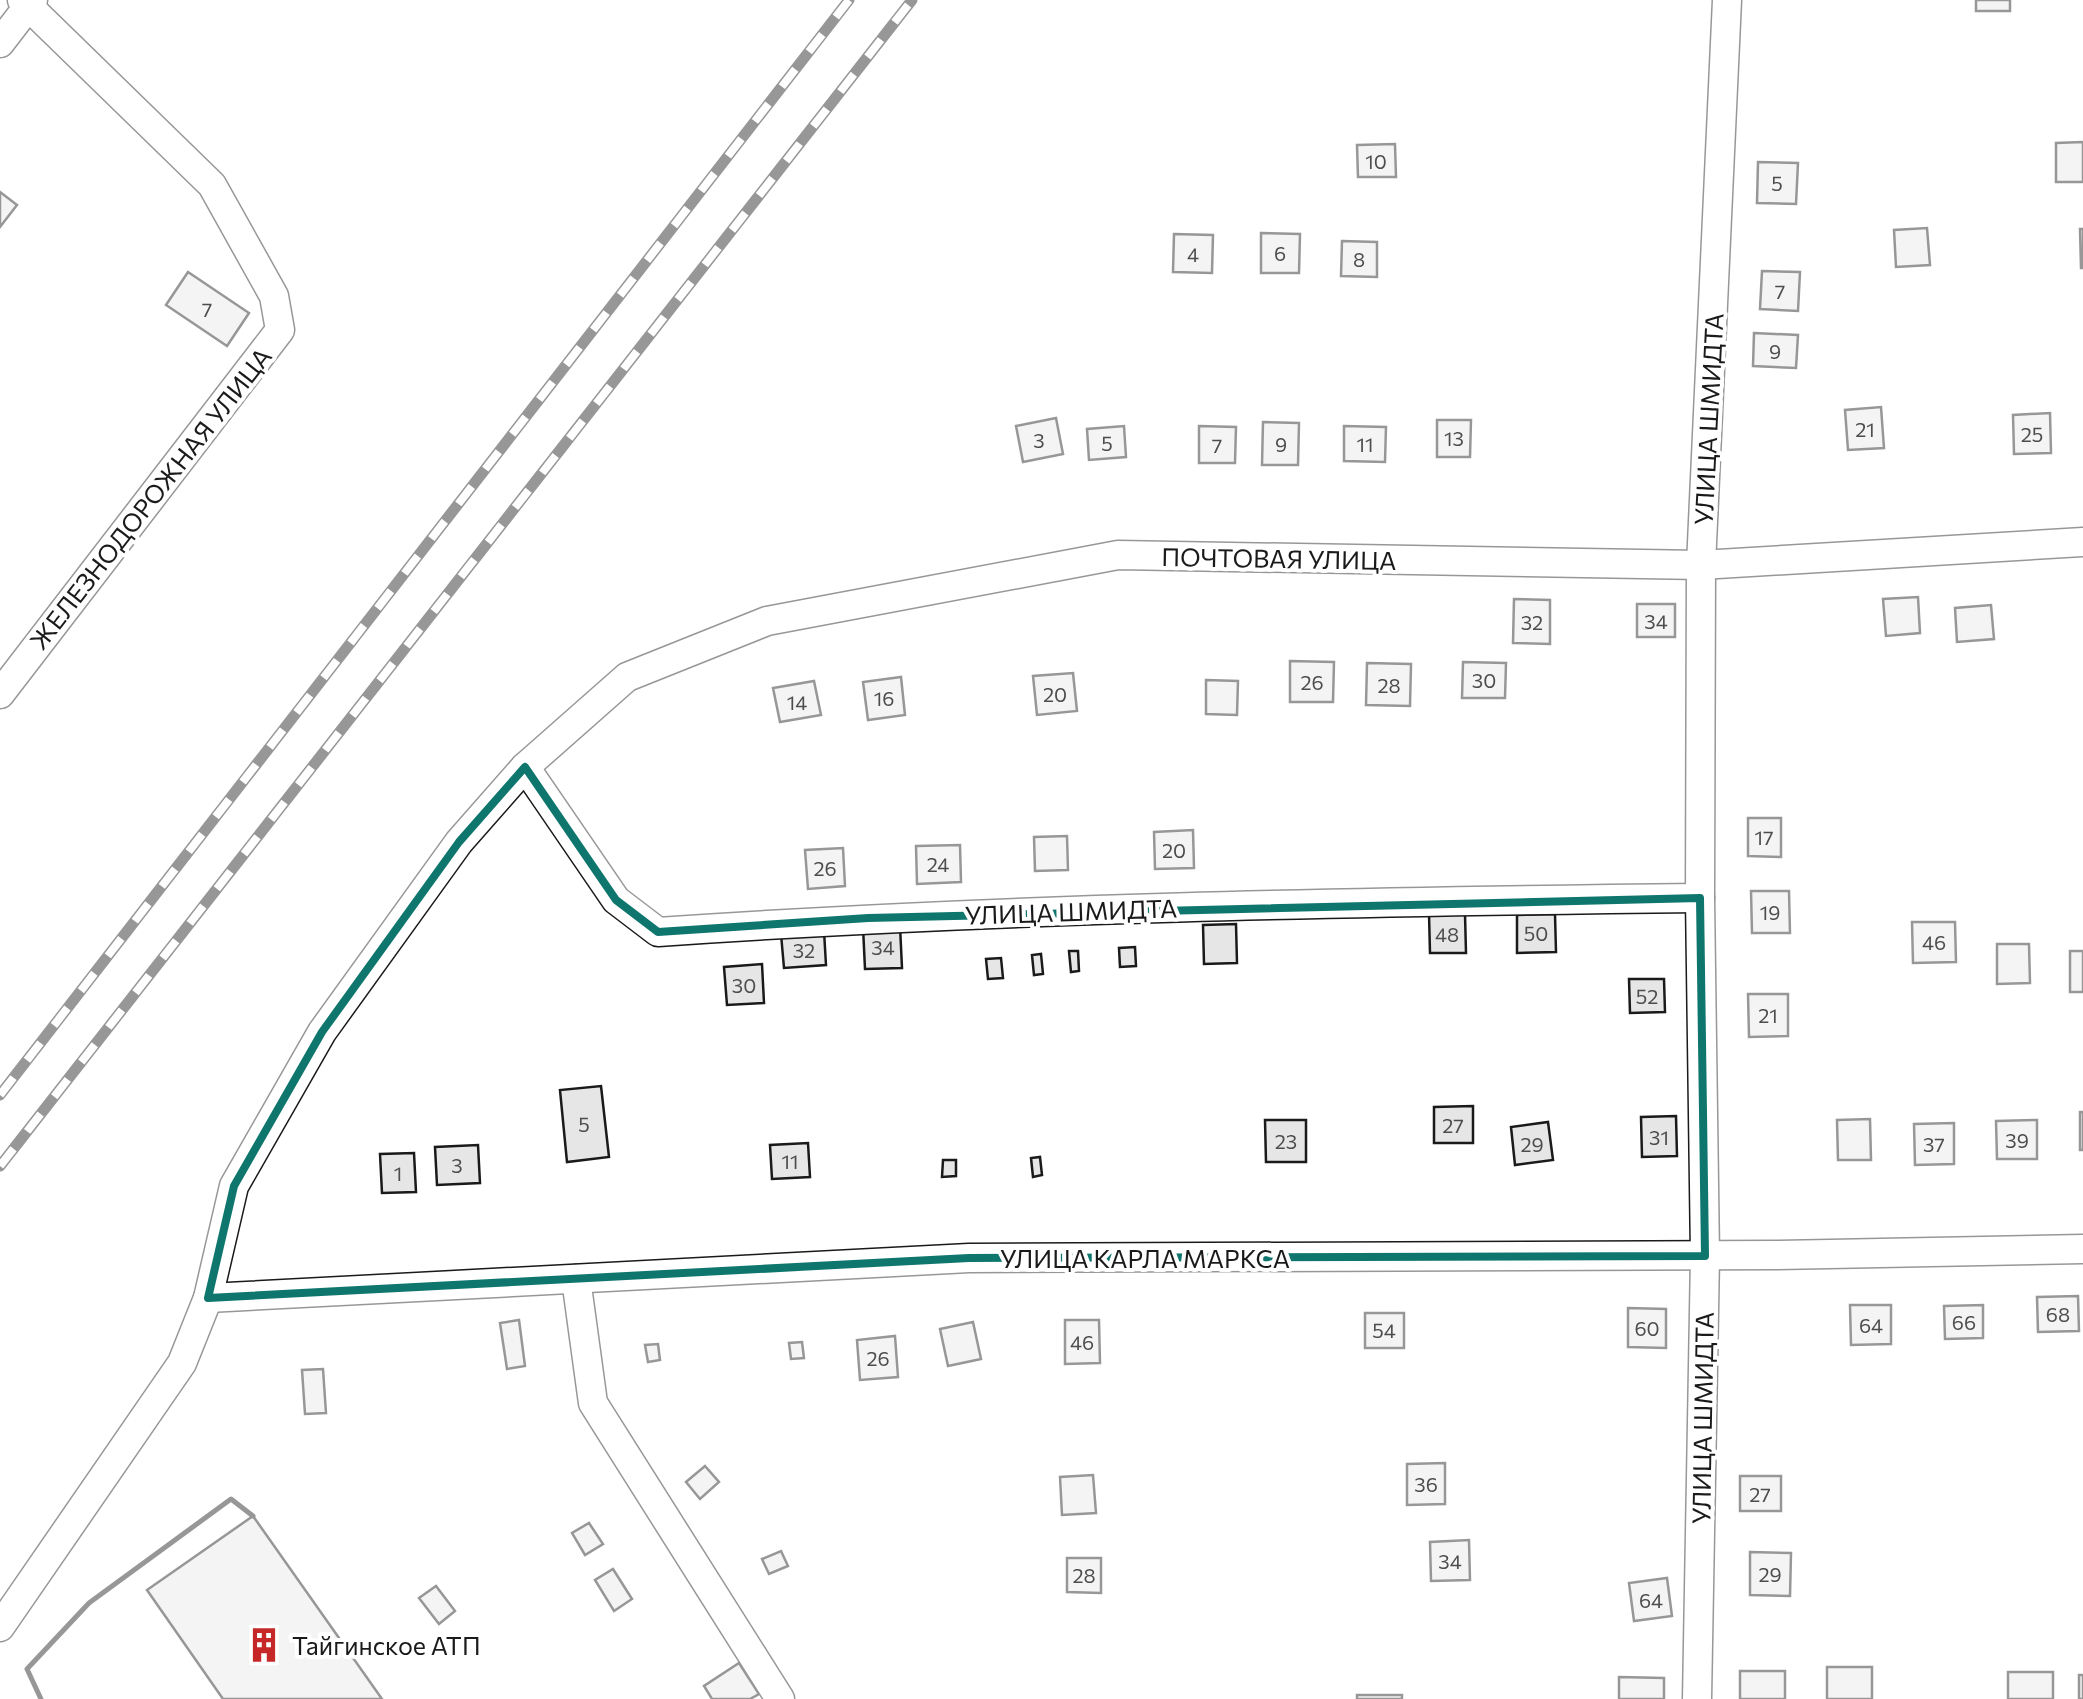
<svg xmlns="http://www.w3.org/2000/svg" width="2083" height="1699" viewBox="0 0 2083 1699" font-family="Commissioner,sans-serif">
	<rect width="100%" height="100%" fill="#fff"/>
	<g fill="#e6e6e6" stroke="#1a1a1a" stroke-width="2.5">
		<rect x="1976" y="0" width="34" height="11"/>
		<path d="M2083,142v40h-27v-39z"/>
		<path d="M1395,144l1,33h-38l-1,-32z"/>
		<path d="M1758,162l40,1 -2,41 -39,-1z"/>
		<path d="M0,192l17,13 -17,22z"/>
		<path d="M1927,228l3,37 -34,2 -2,-37z"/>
		<path d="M2080,229h3v39h-2z"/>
		<path d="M1261,233l39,1 -1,39h-38z"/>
		<path d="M1174,234l39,1 -1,38 -39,-1z"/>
		<path d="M1342,241l35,1v35l-36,-1z"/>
		<path d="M1762,271l38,1 -2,39 -38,-2z"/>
		<path d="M188,272l61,41 -22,33 -61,-41z"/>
		<path d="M1754,333l44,2 -2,33 -43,-2z"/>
		<path d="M1881,407l3,41 -36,2 -3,-40z"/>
		<path d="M2050,413l1,40 -37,1 -1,-39z"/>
		<path d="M1056,418l7,36 -40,8 -7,-36z"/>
		<path d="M1437,420h34l-1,37h-33z"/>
		<path d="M1263,422l36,1 -1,42h-36z"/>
		<path d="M1124,426l2,31 -37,3 -2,-31z"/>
		<path d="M1199,426l37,1 -1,36h-36z"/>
		<path d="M1344,426l42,1 -1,35 -41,-1z"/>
		<path d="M1918,597l2,36 -34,3 -3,-37z"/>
		<path d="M1514,599l36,1v44l-37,-1z"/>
		<rect x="1637" y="604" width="38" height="33"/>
		<path d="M1991,605l3,34 -37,3 -2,-34z"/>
		<path d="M1290,661l44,1 -1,40h-43z"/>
		<path d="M1463,662l43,1 -1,35h-43z"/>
		<path d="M1367,663l44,1 -1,42 -44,-1z"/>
		<path d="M1073,673l4,38 -40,4 -4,-39z"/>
		<path d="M901,677l4,38 -37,5 -5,-38z"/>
		<path d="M1206,680l32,1 -1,34 -31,-1z"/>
		<path d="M814,681l7,34 -41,7 -7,-34z"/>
		<path d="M1748,818h33v39l-33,-1z"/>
		<path d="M1193,830l1,38 -39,1 -1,-37z"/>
		<path d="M1067,836l1,34 -33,1 -1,-34z"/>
		<path d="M960,845l1,37 -44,2 -1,-38z"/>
		<path d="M843,848l2,38 -37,3 -3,-39z"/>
		<path d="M1751,891h38l1,42h-38z"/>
		<path d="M1429,914h36l1,39h-36z"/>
		<path d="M1555,914l1,38 -39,1v-38z"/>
		<path d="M1912,922h43l1,40 -43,1z"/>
		<path d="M1236,924l1,39 -33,1 -1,-39z"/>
		<path d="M900,926l2,42 -37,1 -2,-42z"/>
		<path d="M824,931l2,34 -42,3 -3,-34z"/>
		<path d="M1997,944h32l1,39 -33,1z"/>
		<path d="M1135,947l1,19 -16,1 -1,-19z"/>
		<path d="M1069,951h9l1,20 -8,1z"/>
		<rect x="2070" y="951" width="13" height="41"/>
		<path d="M1041,954l2,20 -9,1 -2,-20z"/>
		<path d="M1001,958l2,20 -15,1 -2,-20z"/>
		<path d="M762,964l2,39 -37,2 -3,-38z"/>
		<path d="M1629,979h35l1,33 -35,1z"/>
		<path d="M1748,994h40v42l-39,1z"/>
		<path d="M601,1086l8,71 -42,5 -7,-72z"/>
		<path d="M1473,1106v37h-39v-36z"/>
		<rect x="2080" y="1112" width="3" height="38"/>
		<path d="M1676,1116l1,40 -35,1 -1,-40z"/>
		<path d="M1870,1119l1,41h-33l-1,-40z"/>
		<path d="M1265,1120h41v42h-40z"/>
		<path d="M2037,1120v39h-40l-1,-38z"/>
		<path d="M1548,1122l5,38 -38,5 -4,-38z"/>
		<path d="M1954,1123v41l-39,1 -1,-41z"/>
		<path d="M808,1143l2,34 -38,2 -2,-34z"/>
		<path d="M478,1145l2,38 -43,2 -2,-38z"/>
		<path d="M414,1153l2,39 -34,1 -2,-39z"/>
		<path d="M1040,1157l2,18 -9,2 -2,-19z"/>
		<path d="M943,1160h13v16l-14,1z"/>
		<path d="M2078,1296l1,35 -41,1 -1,-35z"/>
		<path d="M1850,1305h41v39l-40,1z"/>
		<path d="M1983,1305v33l-38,1 -1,-33z"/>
		<path d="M1628,1308l38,1v39l-38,-1z"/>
		<rect x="1365" y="1313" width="39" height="35"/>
		<path d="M519,1320l6,46 -18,3 -7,-46z"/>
		<path d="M1065,1320h34l1,43 -35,1z"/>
		<path d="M973,1322l8,37 -33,7 -8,-37z"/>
		<path d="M895,1336l3,41 -38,3 -3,-40z"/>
		<path d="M802,1342l2,16 -13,1 -2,-16z"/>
		<path d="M658,1344l2,16 -12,2 -3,-17z"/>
		<path d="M323,1369l3,44 -21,1 -3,-44z"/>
		<path d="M1445,1463v41l-38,1v-41z"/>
		<path d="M705,1466l14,16 -19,17 -14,-17z"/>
		<path d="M1093,1475l3,38 -34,2 -2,-38z"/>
		<rect x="1740" y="1476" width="41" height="35"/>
		<path d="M253,1516l129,183h-159l-76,-109z"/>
		<path d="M589,1523l14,21 -18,11 -13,-22z"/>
		<path d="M1469,1540l1,40 -39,1 -1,-39z"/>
		<path d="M781,1551l7,15 -19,8 -7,-15z"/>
		<path d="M1750,1552l41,1 -1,43 -40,-1z"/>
		<path d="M1067,1558h34v35l-34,-1z"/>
		<path d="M613,1569l19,30 -18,12 -19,-31z"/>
		<path d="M1667,1578l5,38 -38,5 -5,-38z"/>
		<path d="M436,1586l19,25 -16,13 -20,-26z"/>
		<path d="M739,1663l20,31 -9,5h-38l-8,-13z"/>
		<rect x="1827" y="1667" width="45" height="32"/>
		<rect x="1740" y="1671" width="45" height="28"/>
		<rect x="2008" y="1672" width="45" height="27"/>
		<rect x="2079" y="1675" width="4" height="24"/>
		<path d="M1619,1677l45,1v21h-45z"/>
		<rect x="1357" y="1695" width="45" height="4"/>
	</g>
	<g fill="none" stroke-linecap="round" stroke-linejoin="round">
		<defs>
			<g id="minor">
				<path d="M0,43l33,-43"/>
				<path d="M0,694l280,-364 -6,-34 -62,-111 -190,-185"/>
				<path d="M525,767l91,133 42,32c347,-24 694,-30 1042,-34"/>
				<path d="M576,1279l17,124 187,296"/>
				<path d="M208,1298l761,-40 805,-3 309,-6"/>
				<path d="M0,1627l182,-264 26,-65 26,-112 88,-154 137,-190 66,-75 102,-90 140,-56 351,-66 583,10 382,-23"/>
				<path d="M1697,1699l8,-443 -5,-358 1,-333 26,-565"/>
			</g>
		</defs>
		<use href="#minor" stroke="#1a1a1a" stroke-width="31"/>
		<use href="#minor" stroke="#fff" stroke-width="28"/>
		<defs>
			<g id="rail">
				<path d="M0,1095l849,-1095"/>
				<path d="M0,1166l912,-1166"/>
			</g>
		</defs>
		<use href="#rail" stroke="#1a1a1a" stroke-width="11"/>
		<use href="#rail" stroke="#fff" stroke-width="8" stroke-dasharray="22" stroke-linecap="butt"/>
		<path stroke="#1a1a1a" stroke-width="5" d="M41,1699l-14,-30 62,-66 142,-104 22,17"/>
	</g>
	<path d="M0 0H2083V1699H0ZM525,767l91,133 42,32 210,-14 832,-20 5,358 -736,2 -761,40 26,-112 88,-154 137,-190z" fill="#fff" fill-opacity=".55" fill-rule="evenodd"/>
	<path fill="none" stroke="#0f766e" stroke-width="8" stroke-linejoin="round" d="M525,767l91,133 42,32 210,-14 832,-20 5,358 -736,2 -761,40 26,-112 88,-154 137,-190z"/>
	<defs>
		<symbol id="building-bare" viewBox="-9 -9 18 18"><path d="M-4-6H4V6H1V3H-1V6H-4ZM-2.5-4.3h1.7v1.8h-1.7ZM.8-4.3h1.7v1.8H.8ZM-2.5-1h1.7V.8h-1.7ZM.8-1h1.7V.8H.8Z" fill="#c62828" stroke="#fff" stroke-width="2.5" paint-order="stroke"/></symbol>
	</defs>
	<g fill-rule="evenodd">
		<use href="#building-bare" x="239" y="1620" width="50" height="50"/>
	</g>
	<g text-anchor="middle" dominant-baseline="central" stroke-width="8" stroke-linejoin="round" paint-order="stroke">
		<g font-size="20" fill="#4d4d4d">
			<text x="1376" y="161">10</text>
			<text x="1777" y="183">5</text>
			<text x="1280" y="253">6</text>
			<text x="1193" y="254">4</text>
			<text x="1359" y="259">8</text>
			<text x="1780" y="291">7</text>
			<text x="207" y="309">7</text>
			<text x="1775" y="351">9</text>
			<text x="1865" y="429">21</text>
			<text x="2032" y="434">25</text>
			<text x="1454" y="438">13</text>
			<text x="1039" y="440">3</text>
			<text x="1107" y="443">5</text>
			<text x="1281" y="444">9</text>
			<text x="1365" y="444">11</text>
			<text x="1217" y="445">7</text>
			<text x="1656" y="621">34</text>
			<text x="1532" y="622">32</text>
			<text x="1484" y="680">30</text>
			<text x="1312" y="682">26</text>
			<text x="1389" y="685">28</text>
			<text x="1055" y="694">20</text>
			<text x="884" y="698">16</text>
			<text x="797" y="702">14</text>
			<text x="1764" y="837">17</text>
			<text x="1174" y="850">20</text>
			<text x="938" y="864">24</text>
			<text x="825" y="868">26</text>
			<text x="1770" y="912">19</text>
			<text x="1536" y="933">50</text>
			<text x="1447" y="934">48</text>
			<text x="1934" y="942">46</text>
			<text x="883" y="947">34</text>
			<text x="804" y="950">32</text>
			<text x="744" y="985">30</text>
			<text x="1647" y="996">52</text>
			<text x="1768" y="1015">21</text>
			<text x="584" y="1124">5</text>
			<text x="1453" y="1125">27</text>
			<text x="1659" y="1137">31</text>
			<text x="2017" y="1140">39</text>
			<text x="1286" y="1141">23</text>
			<text x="1532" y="1144">29</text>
			<text x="1934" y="1144">37</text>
			<text x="790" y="1161">11</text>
			<text x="457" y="1165">3</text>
			<text x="398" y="1173">1</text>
			<text x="2058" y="1314">68</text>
			<text x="1964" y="1322">66</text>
			<text x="1871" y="1325">64</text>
			<text x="1647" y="1328">60</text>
			<text x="1384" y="1330">54</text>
			<text x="1082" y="1342">46</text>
			<text x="878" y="1358">26</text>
			<text x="1426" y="1484">36</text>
			<text x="1760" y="1494">27</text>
			<text x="1450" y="1561">34</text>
			<text x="1770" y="1574">29</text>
			<text x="1084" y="1575">28</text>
			<text x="1651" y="1600">64</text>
		</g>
		<g font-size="25" fill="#1a1a1a" stroke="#fff">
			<text transform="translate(1708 419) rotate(-87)">УЛИЦА ШМИДТА</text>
			<text transform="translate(150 498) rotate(-52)">ЖЕЛЕЗНОДОРОЖНАЯ УЛИЦА</text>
			<text transform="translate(1279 558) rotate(1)">ПОЧТОВАЯ УЛИЦА</text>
			<text transform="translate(1071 911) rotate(-2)">УЛИЦА ШМИДТА</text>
			<text x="1145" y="1258">УЛИЦА КАРЛА МАРКСА</text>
			<text transform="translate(1702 1418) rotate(-89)">УЛИЦА ШМИДТА</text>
		</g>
		<g font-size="25" fill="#1a1a1a" stroke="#fff" text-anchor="start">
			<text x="292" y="1645">Тайгинское АТП</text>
		</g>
	</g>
</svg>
